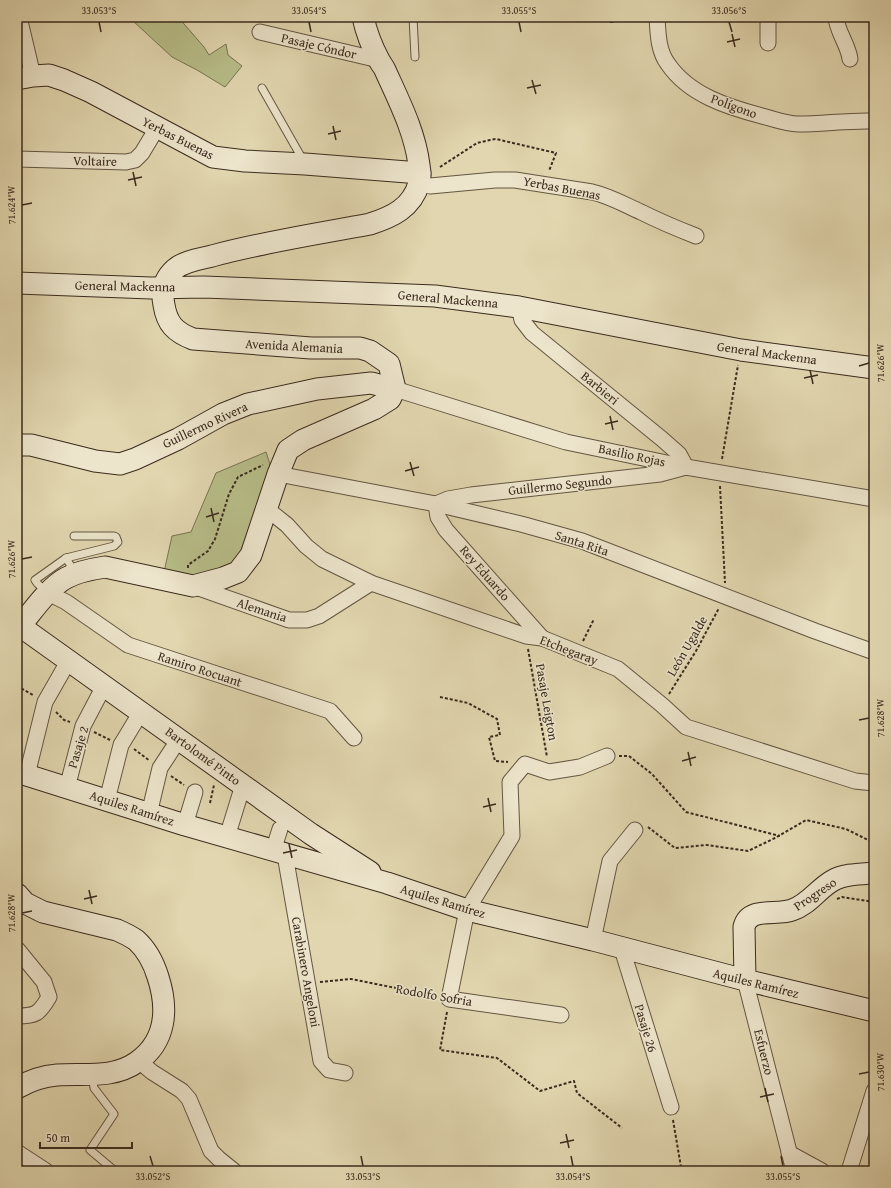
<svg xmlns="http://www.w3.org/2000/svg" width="891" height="1188" viewBox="0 0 891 1188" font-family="'Gentium Book Plus',serif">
	<rect width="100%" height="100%" fill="#e1d6af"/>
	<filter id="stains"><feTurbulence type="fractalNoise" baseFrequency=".005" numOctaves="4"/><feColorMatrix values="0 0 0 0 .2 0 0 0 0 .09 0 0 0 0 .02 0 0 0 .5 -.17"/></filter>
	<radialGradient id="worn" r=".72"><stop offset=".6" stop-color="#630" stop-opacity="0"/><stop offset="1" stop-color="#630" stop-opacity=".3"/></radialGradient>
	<g fill="#b7bd88" stroke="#797453">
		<path d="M135,17h43l26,30 5,8 17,-11 2,11 14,11 -17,21 -28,-17 -25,-13 -40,-37z"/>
		<path d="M266,452l4,12 -2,13 -19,58 -15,28 -9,6 -37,9 -24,-6 8,-36 19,-4 25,-59z"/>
	</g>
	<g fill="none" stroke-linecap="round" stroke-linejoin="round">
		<defs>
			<g id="lane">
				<path d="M413,17l2,40"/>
				<path d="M262,88l41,72"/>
				<path d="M66,558l48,-12 4,-4 -2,-5 -2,-1h-40"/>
				<path d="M46,592l-9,-9 -2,-3 31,-22 9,15"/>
				<path d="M92,1075l2,13 20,26 -24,36 25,21"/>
			</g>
			<g id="street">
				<path d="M19,17l14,59"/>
				<path d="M657,17c1,16 1,34 11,47 21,31 60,43 94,52 12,3 24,8 36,8 25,0 51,-4 76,-3"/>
				<path d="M836,17c1,15 12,27 14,42"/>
				<path d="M260,32l119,28"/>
				<path d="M768,43v-26"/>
				<path d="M17,159l109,3 9,-2 7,-7 15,-25"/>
				<path d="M419,184l11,2 65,-6h20l77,12c18,4 33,13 49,20 18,9 37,17 55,24"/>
				<path d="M519,307l3,13 10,13 130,106 17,15 7,13 -26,7 -189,21 -23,4 -12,5 2,13 8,13 96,108"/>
				<path d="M395,389l171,53 120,25 188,32"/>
				<path d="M278,474l158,30 85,20 61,17 233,90 59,21"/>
				<path d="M267,509l20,16 19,21 16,13 49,24 155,53 16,2 76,31 44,36 24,22 169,54 19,2"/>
				<path d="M193,586l96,34h18l12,-4 52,-33"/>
				<path d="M48,593l18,9 62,43 202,66 24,27"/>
				<path d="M27,775l18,-73 24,-42"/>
				<path d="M67,788l16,-62 21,-40"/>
				<path d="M107,800l14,-55 20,-33"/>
				<path d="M149,814l11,-46 19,-29"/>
				<path d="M185,825l10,-33"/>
				<path d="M227,837l16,-52"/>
				<path d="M273,851l7,-22"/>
				<path d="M285,855l36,206 8,9 16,3"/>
				<path d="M593,940l17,-79 25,-31"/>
				<path d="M17,949l27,33 5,15c-10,17 -13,19 -32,19"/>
				<path d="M622,949l49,158"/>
				<path d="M745,980l49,191"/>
				<path d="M561,1015l-112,-16 18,-89 45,-74 -2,-54 15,-18 24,8 31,-5 27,-11"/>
				<path d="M139,1061l13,11 30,19 7,8 22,52 8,8 15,12"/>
				<path d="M17,1152l29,19"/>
				<path d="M789,1153l33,18"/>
				<path d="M849,1171l25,-80"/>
			</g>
			<g id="secondary">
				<path d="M17,79l16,-3 16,-1 15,5 27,12 122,65 32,4 60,3 115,9"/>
				<path d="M17,283l134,5 53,-1 231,9 84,11 222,43 133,18"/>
				<path d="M17,445h14l64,16 25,3 15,-5 43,-20 45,-25 25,-10 69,-15 54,-6 24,6"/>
				<path d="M20,626l291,208 59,38"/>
				<path d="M17,632l3,-6c13,-15 28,-38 46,-48 11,-6 26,-9 39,-11l88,19 30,-8 15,-6 13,-17 27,-81 10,-24 15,-10 71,-31 16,-10 5,-10 -6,-25 -19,-13 -10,-3h-49l-118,-9c-18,-7 -26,-15 -29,-34 -3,-14 0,-26 11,-36 9,-8 25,-10 37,-13 51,-14 105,-22 158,-32 22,-7 42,-16 49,-41 2,-5 1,-12 0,-18 -4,-33 -20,-64 -34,-95 -1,-3 -4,-6 -6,-10 -7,-13 -13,-29 -16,-43"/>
				<path d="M17,772l168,53 202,58 80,27 126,30 152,40 129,31"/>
				<path d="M17,894l8,9 18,9 74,18c7,3 13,6 19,10 10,9 18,24 22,37 10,31 9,64 -21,85 -24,17 -53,11 -80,13 -14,1 -28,6 -40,13"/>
				<path d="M745,980l-1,-53c5,-21 33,-11 48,-17 16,-5 26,-21 40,-29 12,-7 28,-7 42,-8"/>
			</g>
		</defs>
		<use href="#lane" stroke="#645642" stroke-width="9"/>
		<use href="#street" stroke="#645642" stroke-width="17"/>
		<use href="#secondary" stroke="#3b2b1e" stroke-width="23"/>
		<g stroke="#3b2b1e" stroke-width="2" stroke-dasharray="3 2" stroke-linecap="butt">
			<path d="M601,18l10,4 14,-5"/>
			<path d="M440,167l37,-24 13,-3 6,-1 60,14 -7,18"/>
			<path d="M722,459l16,-94"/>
			<path d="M720,486l5,97"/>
			<path d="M188,568v-3l20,-14 7,-12 14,-45 9,-17 25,-12"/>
			<path d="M583,641l11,-22"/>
			<path d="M528,649l19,108"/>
			<path d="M17,686l16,9"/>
			<path d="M669,694l27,-43 23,-43"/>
			<path d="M440,697l28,6 29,16 3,16 -11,2 6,24 13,1"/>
			<path d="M56,712l8,8 6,2"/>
			<path d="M94,732l16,8"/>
			<path d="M134,749l16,12"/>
			<path d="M619,756h10l23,18 34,38 94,24"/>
			<path d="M171,776l13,9"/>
			<path d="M210,803l4,-18"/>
			<path d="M648,827l27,21 32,-3 41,6 27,-13 31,-18 40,9 28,14"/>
			<path d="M837,899l5,-2 32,5"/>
			<path d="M320,982l31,-3 85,17"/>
			<path d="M447,1012l-7,38 57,8 43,33 34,-10 3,12 45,35"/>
			<path d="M673,1120l8,47 2,4"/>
		</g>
		<use href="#lane" stroke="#ece4cb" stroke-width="7"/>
		<use href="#street" stroke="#ece4cb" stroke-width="15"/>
		<use href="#secondary" stroke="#ece4cb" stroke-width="21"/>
	</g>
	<path fill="none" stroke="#3b2b1e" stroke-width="1.5" d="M99,22l2,10M309,22l2,10M519,22l2,10M729,22l3,10M732,34l3,13M727,42l13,-3M532,80l4,14M527,88l14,-3M333,126l3,14M328,134l13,-3M133,172l3,14M128,180l14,-3M22,205l10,-2M859,366l10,-3M810,370l3,14M804,378l14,-3M610,416l3,14M605,424l13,-3M410,462l4,14M405,471l14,-4M211,508l3,14M206,517l13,-4M22,559l10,-2M859,720l10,-2M688,752l3,14M682,761l14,-4M488,798l3,14M483,807l13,-3M289,844l3,14M283,853l14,-3M89,890l3,14M84,899l13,-3M22,913l10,-2M859,1074l10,-2M765,1088l3,14M760,1097l14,-3M566,1134l3,14M560,1143l14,-3M150,1156l3,10M361,1156l2,10M571,1156l2,10M781,1156l2,10"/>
	<g text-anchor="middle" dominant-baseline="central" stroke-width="3" stroke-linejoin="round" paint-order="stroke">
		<g font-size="13" fill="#3b2b1e" stroke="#ece4cb">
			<text transform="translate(319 46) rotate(13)">Pasaje Cóndor</text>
			<text transform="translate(734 106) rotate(20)">Polígono</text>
			<text transform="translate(178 138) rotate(27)">Yerbas Buenas</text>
			<text transform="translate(95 161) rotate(1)">Voltaire</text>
			<text transform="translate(562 188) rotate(11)">Yerbas Buenas</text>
			<text transform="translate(125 286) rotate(1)">General Mackenna</text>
			<text transform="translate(448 299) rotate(5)">General Mackenna</text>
			<text transform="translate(294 346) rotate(3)">Avenida Alemania</text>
			<text transform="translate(767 353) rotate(8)">General Mackenna</text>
			<text transform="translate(600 388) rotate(39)">Barbieri</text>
			<text transform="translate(205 425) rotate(-25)">Guillermo Rivera</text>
			<text transform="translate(632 455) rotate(12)">Basilio Rojas</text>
			<text transform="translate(560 485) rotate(-6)">Guillermo Segundo</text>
			<text transform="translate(582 543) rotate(18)">Santa Rita</text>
			<text transform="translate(485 573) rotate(49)">Rey Eduardo</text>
			<text transform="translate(262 610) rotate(18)">Alemania</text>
			<text transform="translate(687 646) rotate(-60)">León Ugalde</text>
			<text transform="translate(569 650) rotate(21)">Etchegaray</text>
			<text transform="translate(200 669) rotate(18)">Ramiro Rocuant</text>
			<text transform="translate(547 702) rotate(80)">Pasaje Leigton</text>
			<text transform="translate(78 747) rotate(-73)">Pasaje 2</text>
			<text transform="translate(203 756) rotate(36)">Bartolomé Pinto</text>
			<text transform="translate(132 808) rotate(18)">Aquiles Ramírez</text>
			<text transform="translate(815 894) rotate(-34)">Progreso</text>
			<text transform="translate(443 901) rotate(17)">Aquiles Ramírez</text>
			<text transform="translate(306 972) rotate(80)">Carabinero Angeloni</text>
			<text transform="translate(756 983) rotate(14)">Aquiles Ramírez</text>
			<text transform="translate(434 995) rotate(10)">Rodolfo Sofria</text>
			<text transform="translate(646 1028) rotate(73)">Pasaje 26</text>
			<text transform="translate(764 1052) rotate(76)">Esfuerzo</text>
		</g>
	</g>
	<rect width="891" height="1188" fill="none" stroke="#e1d6af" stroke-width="44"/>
	<path d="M40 1142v6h92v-6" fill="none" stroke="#3b2b1e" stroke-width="2"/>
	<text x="46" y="1142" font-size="12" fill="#3b2b1e" stroke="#ece4cb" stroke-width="3" paint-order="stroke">50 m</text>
	<rect x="22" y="22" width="847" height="1144" fill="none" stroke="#3b2b1e" stroke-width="1.5"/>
	<g font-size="10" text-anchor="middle" fill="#3b2b1e">
		<text x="99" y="14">33.053°S</text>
		<text x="309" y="14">33.054°S</text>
		<text x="519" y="14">33.055°S</text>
		<text x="729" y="14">33.056°S</text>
		<text transform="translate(11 205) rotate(-90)" y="4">71.624°W</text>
		<text transform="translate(880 363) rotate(-90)" y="4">71.626°W</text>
		<text transform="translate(11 559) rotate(-90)" y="4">71.626°W</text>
		<text transform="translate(880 718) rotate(-90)" y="4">71.628°W</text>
		<text transform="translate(11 913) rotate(-90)" y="4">71.628°W</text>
		<text transform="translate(880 1072) rotate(-90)" y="4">71.630°W</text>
		<text x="153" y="1180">33.052°S</text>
		<text x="363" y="1180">33.053°S</text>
		<text x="573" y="1180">33.054°S</text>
		<text x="783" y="1180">33.055°S</text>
	</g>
	<rect width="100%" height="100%" filter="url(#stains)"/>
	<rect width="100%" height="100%" fill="url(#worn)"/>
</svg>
